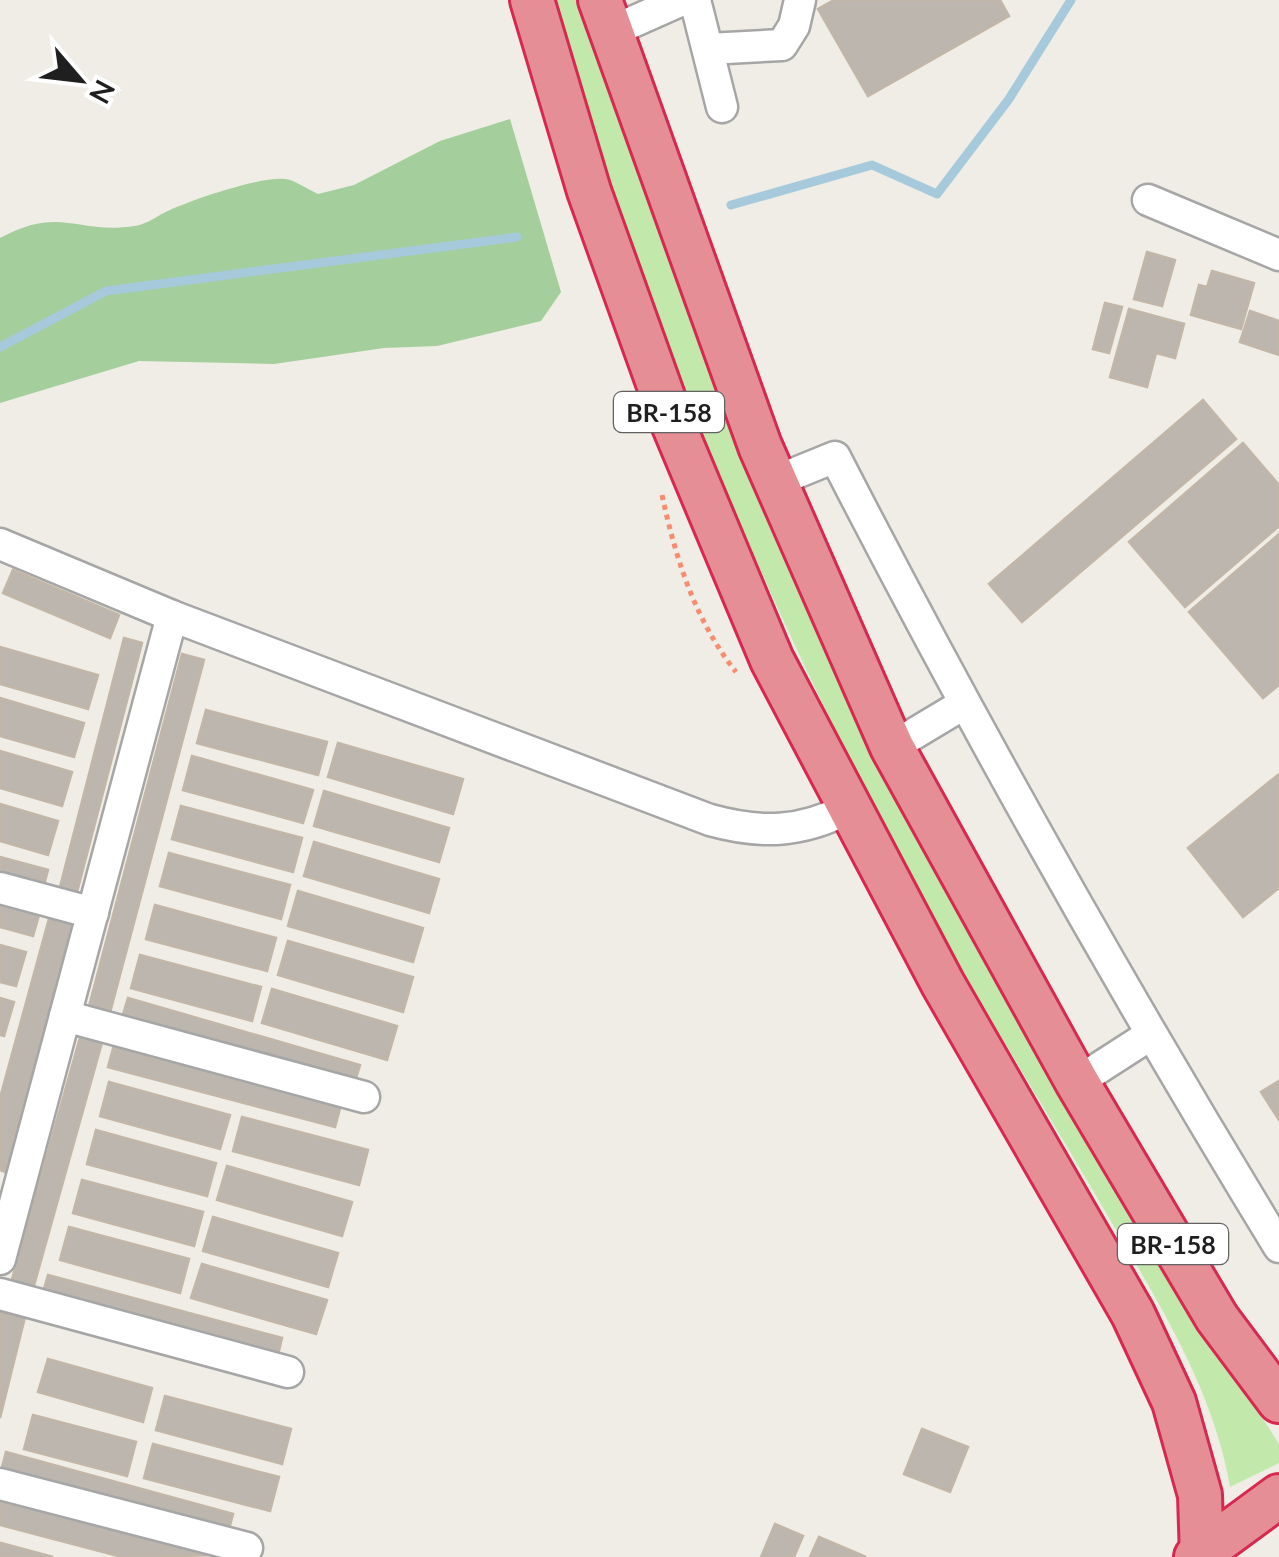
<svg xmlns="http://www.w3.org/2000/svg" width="1279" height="1557" viewBox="0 0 1279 1557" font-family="Lato,sans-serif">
	<rect width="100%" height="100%" fill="#efede5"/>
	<path fill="#c3e8ac" d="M551,0h34l106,319 61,156 442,836 85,133v19l-49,24c-16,-97 -72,-185 -121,-269 -58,-100 -120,-198 -175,-299 -163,-297 -287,-594 -383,-919z"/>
	<path fill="#a4ce9b" d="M510,119l51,173 -20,29 -104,25 -53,2 -110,16 -135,-3 -139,42v-165c62,-33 76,-3 135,-12 13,-2 23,-11 35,-16 22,-10 98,-37 120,-30 9,3 19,10 28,14l36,-9 86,-44z"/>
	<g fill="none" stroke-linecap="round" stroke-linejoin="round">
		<g stroke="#a6cadc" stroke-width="9">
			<path d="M731,205l141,-40 65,29 72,-95 62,-99"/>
			<path d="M0,347l106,-56 411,-54"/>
		</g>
	</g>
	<g fill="#bcb6ae" stroke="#c1b6a8" stroke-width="2.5">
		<path d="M834,0h166l9,16 -141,80 -50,-87z"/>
		<path d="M1147,252l28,8 -13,46 -28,-7z"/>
		<path d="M1212,271l42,12 -13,46 -50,-14 8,-30 8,2z"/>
		<path d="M1105,303l17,4 -13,46 -16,-4z"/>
		<path d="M1129,309l55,15 -9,34 -19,-5 -9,34 -37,-10z"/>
		<path d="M1250,311l29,10v34l-39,-13z"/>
		<path d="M1203,400l33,39 -214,183 -33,-38z"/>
		<path d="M1243,443l36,42v41l-94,81 -56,-65z"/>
		<path d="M1279,534v151l-16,13 -74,-86z"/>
		<path d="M13,570l106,45 -9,23 -107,-45z"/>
		<path d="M124,638l18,5 -66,253 -17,-5z"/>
		<path d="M0,647l98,28 -10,34 -88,-25z"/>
		<path d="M182,654l22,6 -96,360 -21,-6z"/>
		<path d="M0,698l84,25 -10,34 -74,-21z"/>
		<path d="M206,710l121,32 -9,33 -121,-32z"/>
		<path d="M338,743l125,36 -10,35 -125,-37z"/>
		<path d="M0,751l72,21 -10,34 -62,-18z"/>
		<path d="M192,756l121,34 -10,33 -120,-33z"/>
		<path d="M1279,774v114l-36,29 -55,-69z"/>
		<path d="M324,791l125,37 -10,34 -125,-36z"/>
		<path d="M0,804l58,17 -10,34 -48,-14z"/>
		<path d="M181,806l121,32 -9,34 -121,-33z"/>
		<path d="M314,842l125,37 -10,34 -125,-37z"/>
		<path d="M169,853l121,32 -9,34 -121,-33z"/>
		<path d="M0,857l48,13 -5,19 -43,-12z"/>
		<path d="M298,891l125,37 -10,34 -125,-36z"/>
		<path d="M0,904l39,11 -6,21 -33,-9z"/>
		<path d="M155,905l121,33 -9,33 -121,-32z"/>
		<path d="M50,915l24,6 -69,251 -5,-2v-72z"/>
		<path d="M288,941l125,36 -10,35 -125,-37z"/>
		<path d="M0,945l26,7 -10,34 -16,-4z"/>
		<path d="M140,955l121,32 -9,34 -121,-33z"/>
		<path d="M272,989l125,37 -10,34 -125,-37z"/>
		<path d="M0,998l14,4 -10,34 -4,-1z"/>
		<path d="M128,998l232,67 -7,23 -232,-67z"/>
		<path d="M81,1034l22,5 -70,250 -22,-6z"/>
		<path d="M114,1045l227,60 -6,22 -227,-60z"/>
		<path d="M1279,1081v39l-18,-28z"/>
		<path d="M109,1082l121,33 -10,34 -120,-33z"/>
		<path d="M242,1117l126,33 -9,35 -126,-34z"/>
		<path d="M96,1130l120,33 -9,33 -120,-32z"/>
		<path d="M227,1166l125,36 -10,34 -125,-36z"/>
		<path d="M82,1180l121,32 -9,34 -121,-33z"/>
		<path d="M213,1217l125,36 -10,34 -125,-36z"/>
		<path d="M69,1227l120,32 -9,34 -120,-33z"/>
		<path d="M202,1264l125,36 -11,34 -125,-36z"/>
		<path d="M48,1275l234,63 -5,21 -235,-63z"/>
		<path d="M0,1311l25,6 -25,101z"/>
		<path d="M48,1359l104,29 -9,34 -105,-30z"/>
		<path d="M165,1396l126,33 -9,35 -126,-34z"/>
		<path d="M33,1415l103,27 -9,34 -103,-27z"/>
		<path d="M922,1429l46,18 -18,45 -46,-18z"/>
		<path d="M153,1444l126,33 -9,34 -126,-33z"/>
		<path d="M6,1452l227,62 -5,19 -227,-62z"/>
		<path d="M0,1496l222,59 -100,2 -122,-32z"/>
		<path d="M775,1524l28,12 -9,21h-33z"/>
		<path d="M819,1537l47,20h-56z"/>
		<path d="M1,1543l52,14h-53z"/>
	</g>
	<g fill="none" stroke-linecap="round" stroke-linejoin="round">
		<defs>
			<g id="minor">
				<path d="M695,0l27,107"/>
				<path d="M610,32l72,-32"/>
				<path d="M708,49l74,-4 12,-19 6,-26"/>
				<path d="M1148,200l131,55"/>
				<path d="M776,481l59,-24c138,269 286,531 444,790"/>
				<path d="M0,544l172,72 538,204c51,14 90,13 137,-11"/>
				<path d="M892,747l70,-42"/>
				<path d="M0,888l93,25"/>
				<path d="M65,1016l299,81"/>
				<path d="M1077,1082l73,-47"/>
				<path d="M0,1259l172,-643"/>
				<path d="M0,1294l288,78"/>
				<path d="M0,1484l247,64"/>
			</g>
			<g id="highway">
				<path d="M532,0l57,191 82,228 101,241 171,324 190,330 41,88 26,93 2,62"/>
				<path d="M600,0l160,446 132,301 185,335 140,236 62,83"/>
				<path d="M1196,1557l83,-61"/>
			</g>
		</defs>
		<use href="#minor" stroke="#a6a6a6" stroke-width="35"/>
		<use href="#highway" stroke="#d72850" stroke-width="48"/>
		<path stroke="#f78c6f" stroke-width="5" stroke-dasharray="5 5" stroke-linecap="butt" d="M662,495c14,65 33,125 74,177"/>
		<use href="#minor" stroke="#fff" stroke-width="30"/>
		<use href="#highway" stroke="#e58e95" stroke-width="42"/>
	</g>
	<g text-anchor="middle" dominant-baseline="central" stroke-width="9" stroke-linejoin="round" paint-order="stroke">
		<g fill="#fff" stroke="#626262" stroke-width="2.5">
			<rect x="614" y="392" width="110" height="40" rx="8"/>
			<rect x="1118" y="1224" width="110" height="40" rx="8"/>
		</g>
		<g font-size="25" font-weight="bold" fill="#1f1f1f">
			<text x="669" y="412">BR-158</text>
			<text x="1173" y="1244">BR-158</text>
		</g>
	</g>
	<g transform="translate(80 80) rotate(118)" stroke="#ffffff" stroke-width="8" paint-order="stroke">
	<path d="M0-8L18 38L0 25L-18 38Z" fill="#1f1f1f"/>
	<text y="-15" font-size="28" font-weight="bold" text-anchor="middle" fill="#1f1f1f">N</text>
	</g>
</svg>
